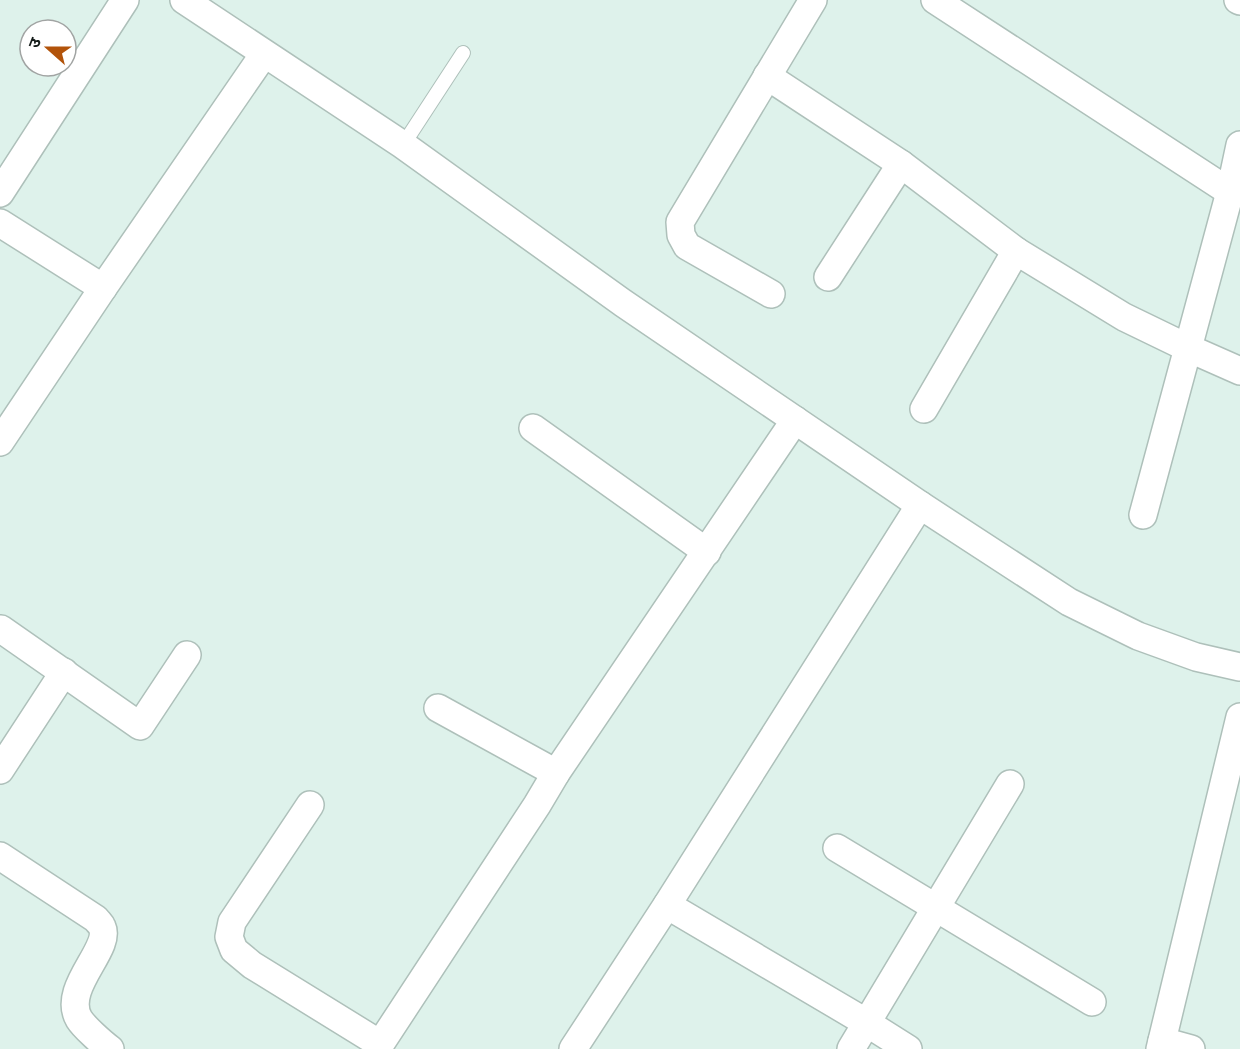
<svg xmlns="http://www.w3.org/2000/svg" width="1240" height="1049" viewBox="0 0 1240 1049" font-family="'Open Sans','Noto Sans Devanagari',sans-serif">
	<rect width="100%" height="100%" fill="#def2eb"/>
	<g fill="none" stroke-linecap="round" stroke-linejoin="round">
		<defs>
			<path id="lane" d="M403,145l60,-92"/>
			<g id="street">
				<path d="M184,0l219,145 220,158 297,202 149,97 69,34 58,21 44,10"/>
				<path d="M935,0l295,192"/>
				<path d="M1238,0l2,1"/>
				<path d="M767,76l134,88 115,87 108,66 64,31 52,23"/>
				<path d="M0,193l125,-193"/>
				<path d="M0,223l103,65"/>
				<path d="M828,277l73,-113"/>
				<path d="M771,294l-84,-48 -6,-11 -1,-13 133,-222"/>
				<path d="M924,409l92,-158"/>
				<path d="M533,428l174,124"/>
				<path d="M0,442l103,-154 161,-234"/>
				<path d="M1143,515l87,-323 10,-47"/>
				<path d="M1,629l139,97 47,-71"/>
				<path d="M438,708l118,65"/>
				<path d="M0,770l64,-98"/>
				<path d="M310,805l-78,117 -3,15 5,13 18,15 128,79"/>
				<path d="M837,848l255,154"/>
				<path d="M0,856l96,63c2,3 5,5 6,8 10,22 -41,61 -23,92 5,8 23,24 31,30"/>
				<path d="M667,905l200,118 41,26"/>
				<path d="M1162,1041l29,8"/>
				<path d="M377,1049l160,-244 19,-32 239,-353"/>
				<path d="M573,1049l94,-144 253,-400"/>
				<path d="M851,1049l159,-265"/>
				<path d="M1160,1049l80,-332"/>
			</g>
		</defs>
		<use href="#lane" stroke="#aec0ba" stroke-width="16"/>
		<use href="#street" stroke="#aec0ba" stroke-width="30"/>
		<use href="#lane" stroke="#fff" stroke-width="14"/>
		<use href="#street" stroke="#fff" stroke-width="27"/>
	</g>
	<g transform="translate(48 48) rotate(291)"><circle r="28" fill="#ffffff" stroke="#a1a4a3" stroke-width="1.5"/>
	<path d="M0-4.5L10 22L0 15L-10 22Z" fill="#b2530a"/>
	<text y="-9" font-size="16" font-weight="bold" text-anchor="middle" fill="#151c1a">उ</text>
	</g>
</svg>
